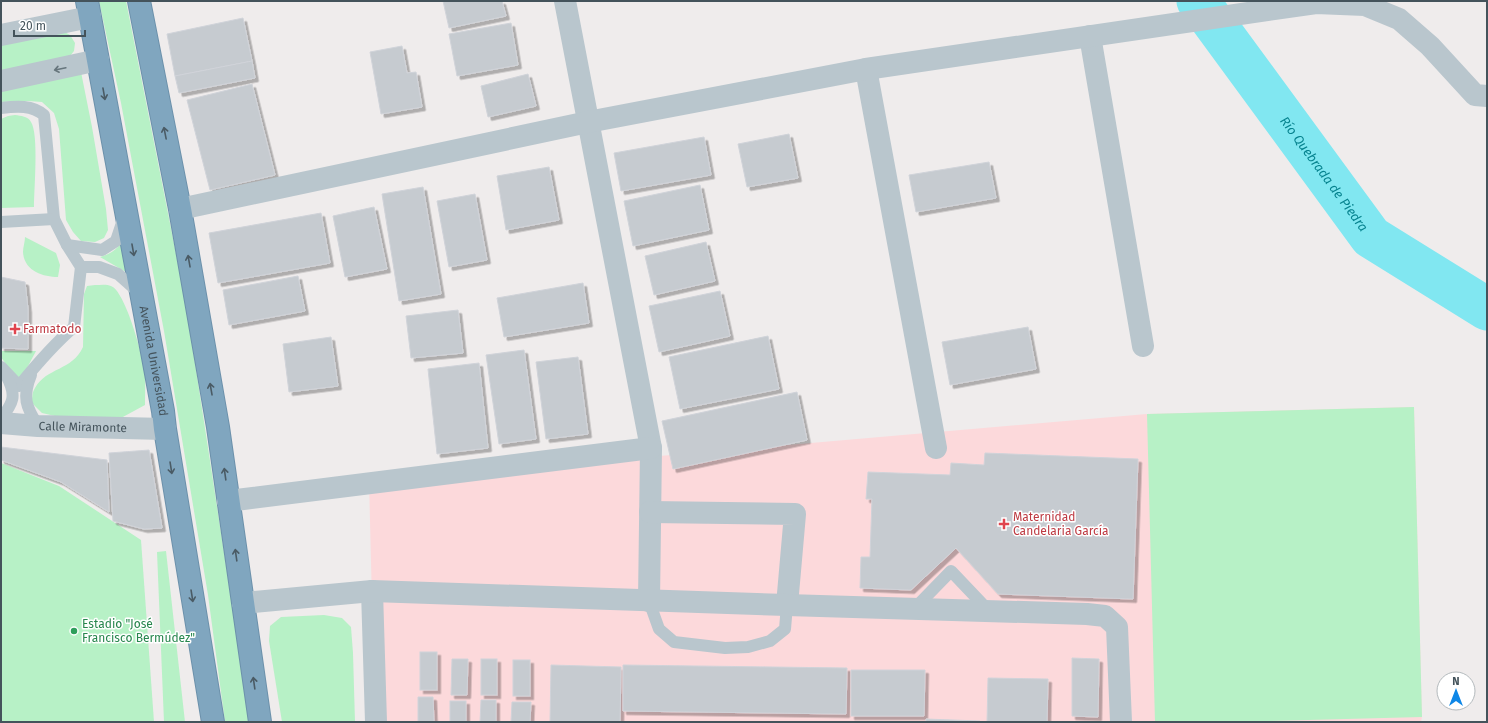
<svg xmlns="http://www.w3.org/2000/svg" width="1488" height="723" viewBox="0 0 1488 723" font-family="'Fira Sans',sans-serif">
	<defs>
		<filter id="shadow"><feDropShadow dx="3.5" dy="3.5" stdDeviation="0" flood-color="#0004"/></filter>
	</defs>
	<rect width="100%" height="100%" fill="#efecec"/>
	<path fill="#fcd9db" d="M1414,407l8,310 -1,5h-1046l-6,-241 778,-67z"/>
	<g fill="#b7f1c6">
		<path d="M99,1h27l60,303 64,418h-25l-17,-127 -44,-264 -43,-228z"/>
		<path d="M63,31l7,4 5,8 -1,8 -4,5 -69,15v-26z"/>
		<path d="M81,72l11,55 14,82 2,21 -4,8 -9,4 -14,-1 -8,-9 -7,-12 -7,-91 -5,-16 -12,-11 -14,-1 -27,1v-11z"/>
		<path d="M15,115c6,1 13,1 16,7 8,12 3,68 3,85l-33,1v-89l7,-3z"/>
		<path d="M25,237l31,16 4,12 -2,12c-15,0 -34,-6 -35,-25 0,-5 2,-10 2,-15z"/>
		<path d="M122,242l9,33 -31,-18c10,-3 15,-6 22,-15z"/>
		<path d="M95,285c5,0 12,-1 16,1 14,5 31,67 33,82 2,12 1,25 1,37l-24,13 -53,1 -26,-6 -10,-10c0,-4 0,-11 3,-15 12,-21 37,-17 48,-41l1,-53 3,-8z"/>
		<path d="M1,351h35l-17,32 -18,-26z"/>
		<path d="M1414,407l8,310 -189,5h-78l-8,-308z"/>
		<path d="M1,463l58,23 82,54 13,182h-153z"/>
		<path d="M166,551l19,171h-21l-7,-170z"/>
		<path d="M324,615l18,3 9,9 2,26 2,69h-73l-13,-81 1,-15 11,-9z"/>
	</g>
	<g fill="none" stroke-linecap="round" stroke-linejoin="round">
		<path stroke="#81e7f1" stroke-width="43" id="s1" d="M1198,1l173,236 116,72"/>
	</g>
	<g fill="#c6cbd0" stroke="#d0d3d9" filter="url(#shadow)">
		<path d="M443,1h59l4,15 -57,12z"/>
		<path d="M243,18l9,43 -77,15 -8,-42z"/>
		<path d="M511,23l7,42 -61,11 -8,-42z"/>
		<path d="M402,46l5,27 9,-1 6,35 -41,7 -11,-62z"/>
		<path d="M252,61l3,17 -76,15 -4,-17z"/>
		<path d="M528,74l8,32 -48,11 -7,-31z"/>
		<path d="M252,84l23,91 -65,15 -23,-90z"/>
		<path d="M789,134l9,44 -51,9 -9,-43z"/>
		<path d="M704,137l7,38 -90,16 -7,-38z"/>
		<path d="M989,162l7,36 -80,14 -7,-37z"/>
		<path d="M549,167l10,53 -53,10 -9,-54z"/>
		<path d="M700,185l9,45 -76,16 -9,-45z"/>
		<path d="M423,187l18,107 -42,7 -17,-107z"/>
		<path d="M475,194l12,66 -38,7 -12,-66z"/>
		<path d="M374,207l13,62 -42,8 -12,-61z"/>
		<path d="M321,213l9,50 -112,20 -9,-50z"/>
		<path d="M706,242l9,39 -61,14 -9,-39z"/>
		<path d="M298,276l7,35 -76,14 -6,-35z"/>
		<path d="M1,277l24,5 3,27v40l-27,-1z"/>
		<path d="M583,283l6,40 -85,14 -7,-39z"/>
		<path d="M720,291l10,45 -71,16 -10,-46z"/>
		<path d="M458,310l5,43 -52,5 -5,-42z"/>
		<path d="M1028,327l8,42 -86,16 -8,-43z"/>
		<path d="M768,336l11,53 -99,20 -11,-52z"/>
		<path d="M331,337l7,49 -49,6 -6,-48z"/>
		<path d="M524,350l12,89 -37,5 -13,-89z"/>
		<path d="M578,357l10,77 -42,5 -10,-77z"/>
		<path d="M479,363l9,85 -51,6 -9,-85z"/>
		<path d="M797,392l10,48 -134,29 -11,-48z"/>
		<path d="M1,447l106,13 2,52 -48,-30 -60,-22z"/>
		<path d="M149,450l13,78 -18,1 -31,-8 -4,-68z"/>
		<path d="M985,453l153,6 -5,140 -135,-5 -42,-46 -45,42 -51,-2 1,-31h9l2,-58h-6l2,-27 82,3 1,-12 33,2z"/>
		<rect x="420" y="652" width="17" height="38"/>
		<path d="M1072,658l27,1 -1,58 -26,-1z"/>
		<path d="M452,659h16l-1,36h-16z"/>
		<rect x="481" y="659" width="16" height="36"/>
		<rect x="513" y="660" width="17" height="36"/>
		<path d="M551,665l70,2 -1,55h-70z"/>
		<path d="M623,665l224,3 -1,46 -223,-3z"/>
		<path d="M851,670h74l-1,46h-73z"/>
		<path d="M988,678l60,1 -1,43h-60z"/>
		<path d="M418,697h15l1,25h-16z"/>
		<path d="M481,700h15v22h-16z"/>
		<rect x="450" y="701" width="16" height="21"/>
		<path d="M512,702h19l-1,20h-19z"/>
		<path d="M926,719l54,2v1h-54z"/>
	</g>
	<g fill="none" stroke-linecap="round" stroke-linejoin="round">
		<defs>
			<g id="highway">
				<path id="s3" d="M87,1l76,410 2,18 48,293"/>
				<path d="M139,1l41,208 38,218 42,295"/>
			</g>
		</defs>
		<use href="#highway" stroke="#6c91ab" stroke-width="24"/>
		<g stroke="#b9c6cd" stroke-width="12">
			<path d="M1,108c16,-2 31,-3 43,7l10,104"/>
			<path d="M1,222l53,-3 13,26 14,22 -7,60c-20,17 -38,38 -55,59l-18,-19"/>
			<path d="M67,245l35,5 14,-9 8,-24"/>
			<path d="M81,267h18l19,7 18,16 2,4"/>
			<path d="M31,375c-9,22 -5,32 7,51"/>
			<path d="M1,419c12,-16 16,-23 6,-42"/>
			<path d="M649,601l10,28 15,13 51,6 23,-1 22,-6 15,-12 2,-24"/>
			<path d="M914,609l37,-38 38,40"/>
		</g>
		<g stroke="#b9c6cd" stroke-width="22">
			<path d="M565,1l86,447 -2,153"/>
			<path d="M1,35l89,-18"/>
			<path d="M1090,36l53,310"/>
			<path d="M866,69l70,379"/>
			<path d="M1,81l97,-21"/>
			<path d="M180,209l408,-87 278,-53 450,-66 49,2 34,14 31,27 45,49 12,1"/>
			<path id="s2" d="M1,423l37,3 127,3"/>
			<path d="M228,501l423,-53"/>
			<path d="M650,512l145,2 -8,91"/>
			<path d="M372,591l4,131"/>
			<path d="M243,603l129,-12 415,14 300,9 18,2 12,11 4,95"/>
		</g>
		<use href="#highway" stroke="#80a6bf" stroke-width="22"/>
	</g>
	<defs><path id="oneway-shaft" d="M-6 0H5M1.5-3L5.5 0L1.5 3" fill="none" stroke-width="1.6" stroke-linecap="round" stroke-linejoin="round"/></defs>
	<use stroke="#67767d" href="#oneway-shaft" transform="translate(60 69) rotate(168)"/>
	<g stroke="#4a5b65">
		<use href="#oneway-shaft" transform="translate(104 94) rotate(80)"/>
		<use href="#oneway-shaft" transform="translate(165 133) rotate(-101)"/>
		<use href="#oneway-shaft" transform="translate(133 250) rotate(80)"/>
		<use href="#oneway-shaft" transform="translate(189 261) rotate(-100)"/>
		<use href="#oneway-shaft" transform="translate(211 389) rotate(-100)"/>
		<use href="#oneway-shaft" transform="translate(171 468) rotate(81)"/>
		<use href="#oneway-shaft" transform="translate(225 474) rotate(-98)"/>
		<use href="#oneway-shaft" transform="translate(236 555) rotate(-98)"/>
		<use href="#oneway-shaft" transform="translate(192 596) rotate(81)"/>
		<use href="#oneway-shaft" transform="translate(254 683) rotate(-98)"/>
	</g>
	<g fill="#e0444e" stroke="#fff" stroke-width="1.5">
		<path d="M13 323h4v4h4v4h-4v4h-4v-4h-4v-4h4z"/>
		<path d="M1002 518h4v4h4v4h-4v4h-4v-4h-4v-4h4z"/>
	</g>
	<circle fill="#2e9e5b" stroke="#fff" stroke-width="1.5" cx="74" cy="631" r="4"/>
	<g text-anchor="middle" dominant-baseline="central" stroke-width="3" stroke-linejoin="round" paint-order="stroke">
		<g font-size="12" fill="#be3a42" stroke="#fff" text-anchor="start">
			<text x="23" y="329">Farmatodo</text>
			<text x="1013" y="517">Maternidad<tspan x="1013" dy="14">Candelaria García</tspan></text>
		</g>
		<g font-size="12" fill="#44535b" stroke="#fff">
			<text stroke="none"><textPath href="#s3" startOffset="366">Avenida Universidad</textPath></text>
			<text stroke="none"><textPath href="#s2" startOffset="82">Calle Miramonte</textPath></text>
		</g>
		<g font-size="12" fill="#27864d" stroke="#fff" text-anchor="start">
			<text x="82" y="624">Estadio "José<tspan x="82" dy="14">Francisco Bermúdez"</tspan></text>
		</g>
		<g font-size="13" font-style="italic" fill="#07838f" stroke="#fff">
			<text stroke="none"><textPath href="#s1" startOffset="214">Río Quebrada de Piedra</textPath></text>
		</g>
	</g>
	<rect width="1488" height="723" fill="none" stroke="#44535b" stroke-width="4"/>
	<g transform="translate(1456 691)"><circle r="19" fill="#ffffff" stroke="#b4babd"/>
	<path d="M0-3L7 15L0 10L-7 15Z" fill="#0e87e7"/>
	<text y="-6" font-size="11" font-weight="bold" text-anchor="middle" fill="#44535b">N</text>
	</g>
	<path d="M14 30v6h71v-6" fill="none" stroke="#44535b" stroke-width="2"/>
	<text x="20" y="30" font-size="12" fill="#44535b" stroke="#ffffff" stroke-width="3" paint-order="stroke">20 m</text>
</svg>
